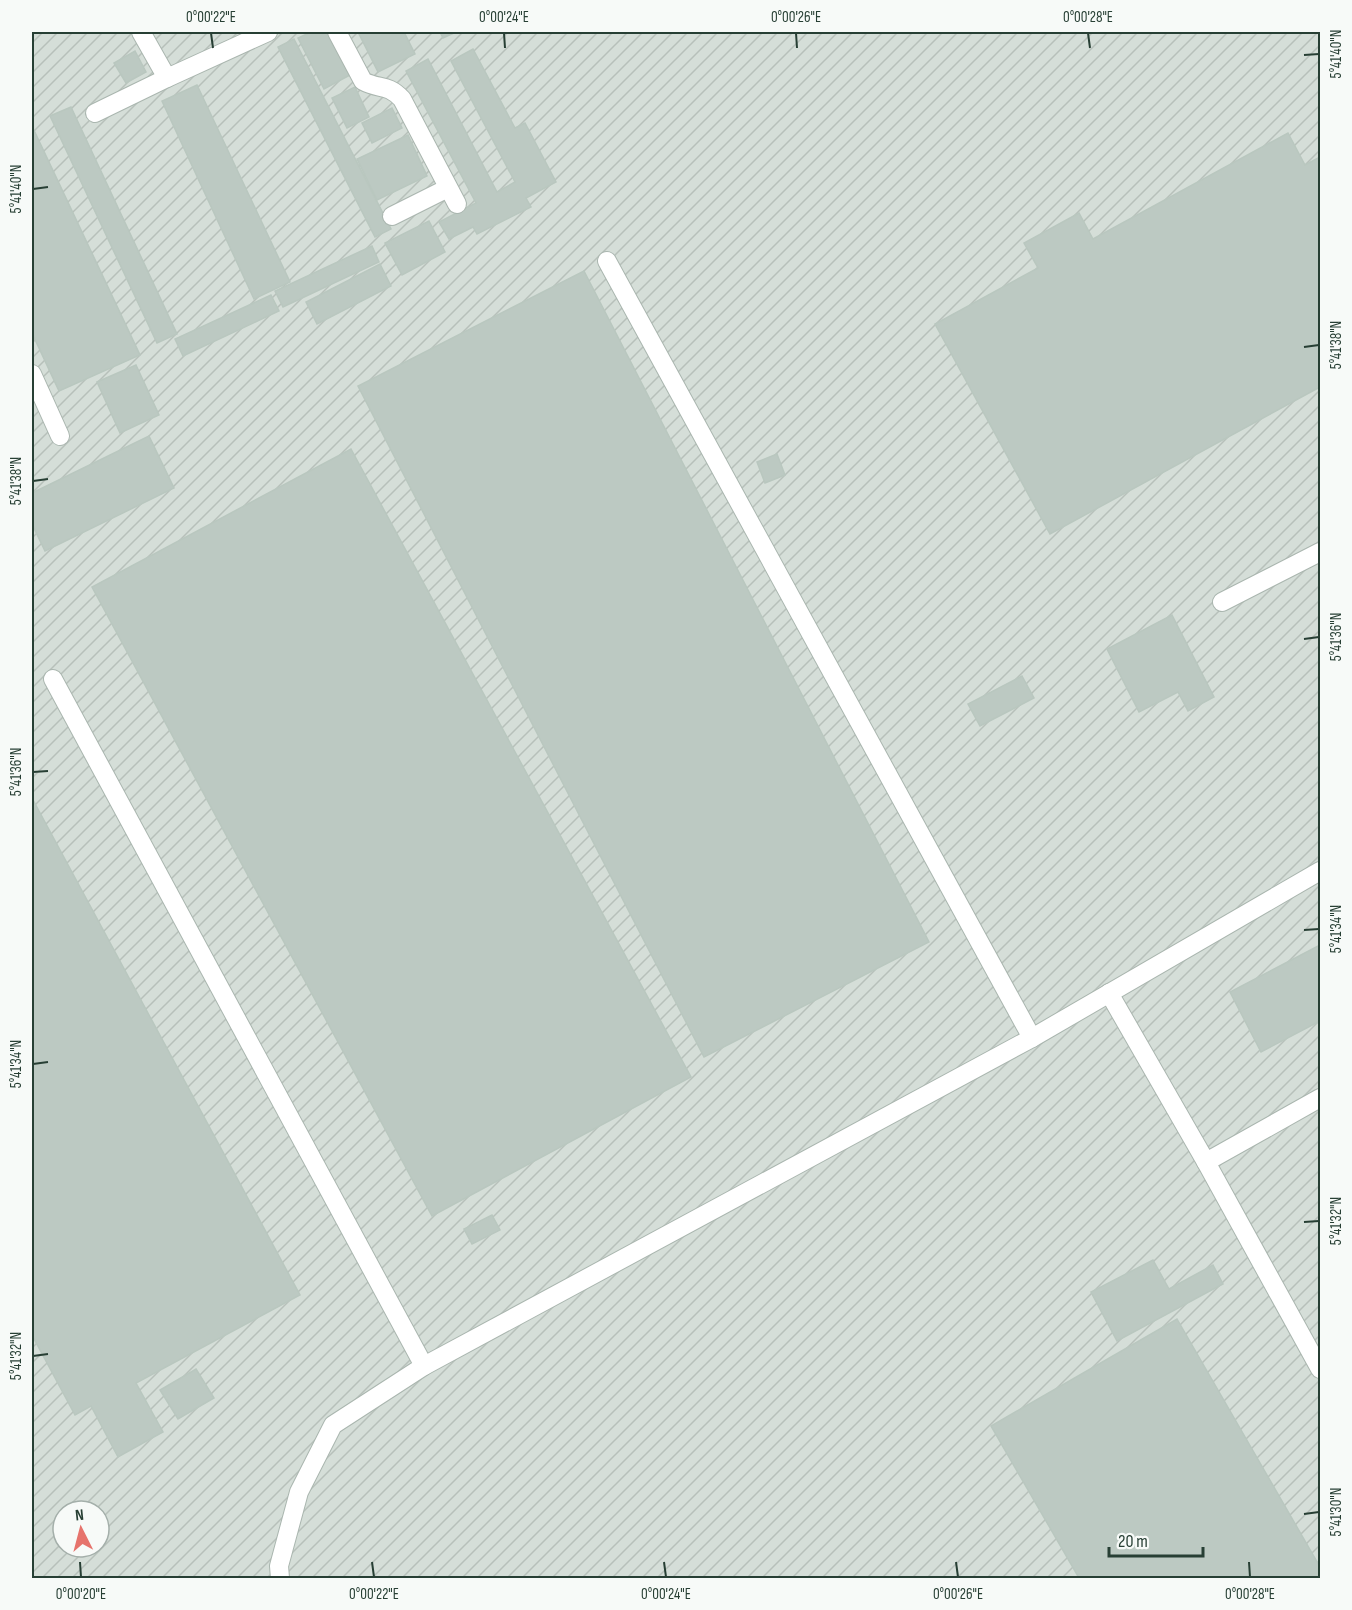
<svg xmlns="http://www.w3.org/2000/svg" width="1352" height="1610" viewBox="0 0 1352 1610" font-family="'Sofia Sans Condensed',sans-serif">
	<defs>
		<pattern id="industrial-furrows" width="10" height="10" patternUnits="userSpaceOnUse" patternTransform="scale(1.5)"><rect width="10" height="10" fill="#d5ded8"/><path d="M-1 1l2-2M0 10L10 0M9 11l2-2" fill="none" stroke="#b7c0ba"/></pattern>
	</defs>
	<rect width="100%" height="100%" fill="#e7eee9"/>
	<path fill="url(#industrial-furrows)" fill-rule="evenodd" d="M32,32h1288v1546h-1288zM63,1511h36v36h-36z"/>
	<g fill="#bcc9c2" stroke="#b9c7bf" stroke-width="1.5">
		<path d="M311,32h18l23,42 -28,15 -26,-51z"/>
		<path d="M358,32h46l11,22 -37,18z"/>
		<path d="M440,32h16l-13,6z"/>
		<path d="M294,39l97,190 -16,8 -97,-190z"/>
		<path d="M473,49l42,79 10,-5 31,59 -30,16 5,9 -54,27 -4,-7 -24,12 -10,-17 37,-19 -70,-132 22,-12 69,133 18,-10 -64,-121z"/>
		<path d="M135,51l11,21 -20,11 -12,-20z"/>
		<path d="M197,85l93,197 -36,17 -92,-198z"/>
		<path d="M355,87l14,30 -22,11 -15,-30z"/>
		<path d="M71,107l106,227 -20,9 -107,-227z"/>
		<path d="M392,108l10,20 -30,15 -10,-20z"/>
		<path d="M32,126l108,229 -81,36 -27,-58z"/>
		<path d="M1288,133l17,32 15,-8v230l-270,147 -115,-210 103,-56 -14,-25 55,-30 14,26z"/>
		<path d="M408,135l19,41 -50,24 -20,-41z"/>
		<path d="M429,221l16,31 -43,23 -17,-32z"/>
		<path d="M372,246l7,16 -96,45 -8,-16z"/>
		<path d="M380,264l11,22 -74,38 -11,-22z"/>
		<path d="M584,271l345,671 -225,115 -346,-671z"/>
		<path d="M271,295l8,16 -96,45 -8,-17z"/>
		<path d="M136,365l23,50 -39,18 -23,-51z"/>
		<path d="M149,436l25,52 -129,63 -13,-27v-31z"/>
		<path d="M351,449l340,628 -259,139 -340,-629z"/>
		<path d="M777,454l8,21 -20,8 -8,-21z"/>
		<path d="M1172,615l42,82 -26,14 -10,-19 -39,20 -32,-63z"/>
		<path d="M1022,676l12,22 -54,28 -12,-22z"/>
		<path d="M32,798l268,497 -164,88 27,49 -45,25 -27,-51 -16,9 -43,-80z"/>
		<path d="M1320,945v76l-59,31 -31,-60z"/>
		<path d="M492,1215l8,15 -28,14 -8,-15z"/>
		<path d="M1153,1260l16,29 44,-24 10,19 -106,57 -26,-49z"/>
		<path d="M1177,1319l143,248v11h-241l-88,-152z"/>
		<path d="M196,1369l18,29 -36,21 -18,-29z"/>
	</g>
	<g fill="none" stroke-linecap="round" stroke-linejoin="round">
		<defs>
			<g id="lane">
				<path d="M141,32l26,46 101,-46"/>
				<path d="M337,32l26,49c16,9 24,2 39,18l55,105"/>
				<path d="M95,113l72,-35"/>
				<path d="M392,216l56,-28"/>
				<path d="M607,261l425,777"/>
				<path d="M32,374l28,62"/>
				<path d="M1222,602l98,-50"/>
				<path d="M53,679l371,687"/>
				<path d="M1109,993l97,169 114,207"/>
				<path d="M1206,1162l114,-64"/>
			</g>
			<path id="street" d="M280,1578l-1,-12 20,-74 34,-67 91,-59 608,-328 288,-167"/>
		</defs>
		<use href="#lane" stroke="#aab6af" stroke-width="20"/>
		<use href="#street" stroke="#aab6af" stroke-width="20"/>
		<use href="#lane" stroke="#fff" stroke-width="18"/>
		<use href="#street" stroke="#fff" stroke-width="18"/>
	</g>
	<path fill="none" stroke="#273f34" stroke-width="2" d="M211,33l2,15M504,33l1,15M796,33l1,15M1088,33l2,15M1304,55l15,-1M33,189l15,-2M1304,347l15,-2M33,481l15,-2M1304,639l15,-2M33,772l15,-1M1304,930l15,-1M33,1064l15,-2M1304,1222l15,-1M33,1356l15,-2M1304,1514l15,-2M80,1562l1,15M372,1562l2,15M664,1562l2,15M956,1562l2,15M1249,1562l1,15"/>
	<rect width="1352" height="1610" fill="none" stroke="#f7faf8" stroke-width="66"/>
	<g transform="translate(81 1529) rotate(354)"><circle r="28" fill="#f7faf8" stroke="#a4afaa" stroke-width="1.5"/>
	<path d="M0-4.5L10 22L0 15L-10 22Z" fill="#e6736c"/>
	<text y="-9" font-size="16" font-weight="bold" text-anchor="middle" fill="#273f34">N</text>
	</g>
	<path d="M1109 1547v9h94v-9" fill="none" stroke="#273f34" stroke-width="3"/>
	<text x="1118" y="1547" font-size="18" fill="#273f34" stroke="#f7faf8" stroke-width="4.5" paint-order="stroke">20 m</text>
	<rect x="33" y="33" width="1286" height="1544" fill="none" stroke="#273f34" stroke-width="2"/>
	<g font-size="15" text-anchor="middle" fill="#273f34">
		<text x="211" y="22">0°00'22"E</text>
		<text x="504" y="22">0°00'24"E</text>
		<text x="796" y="22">0°00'26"E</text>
		<text x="1088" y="22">0°00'28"E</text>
		<text transform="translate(1336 54) rotate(-90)" y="5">5°41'40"N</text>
		<text transform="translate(16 189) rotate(-90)" y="5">5°41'40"N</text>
		<text transform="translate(1336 345) rotate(-90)" y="5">5°41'38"N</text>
		<text transform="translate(16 481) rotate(-90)" y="5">5°41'38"N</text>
		<text transform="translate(1336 637) rotate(-90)" y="5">5°41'36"N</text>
		<text transform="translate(16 772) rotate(-90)" y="5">5°41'36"N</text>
		<text transform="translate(1336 929) rotate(-90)" y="5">5°41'34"N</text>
		<text transform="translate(16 1064) rotate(-90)" y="5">5°41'34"N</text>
		<text transform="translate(1336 1221) rotate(-90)" y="5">5°41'32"N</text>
		<text transform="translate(16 1356) rotate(-90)" y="5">5°41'32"N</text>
		<text transform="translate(1336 1512) rotate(-90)" y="5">5°41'30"N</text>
		<text x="81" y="1599">0°00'20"E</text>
		<text x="374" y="1599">0°00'22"E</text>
		<text x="666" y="1599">0°00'24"E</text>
		<text x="958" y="1599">0°00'26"E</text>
		<text x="1250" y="1599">0°00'28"E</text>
	</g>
</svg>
